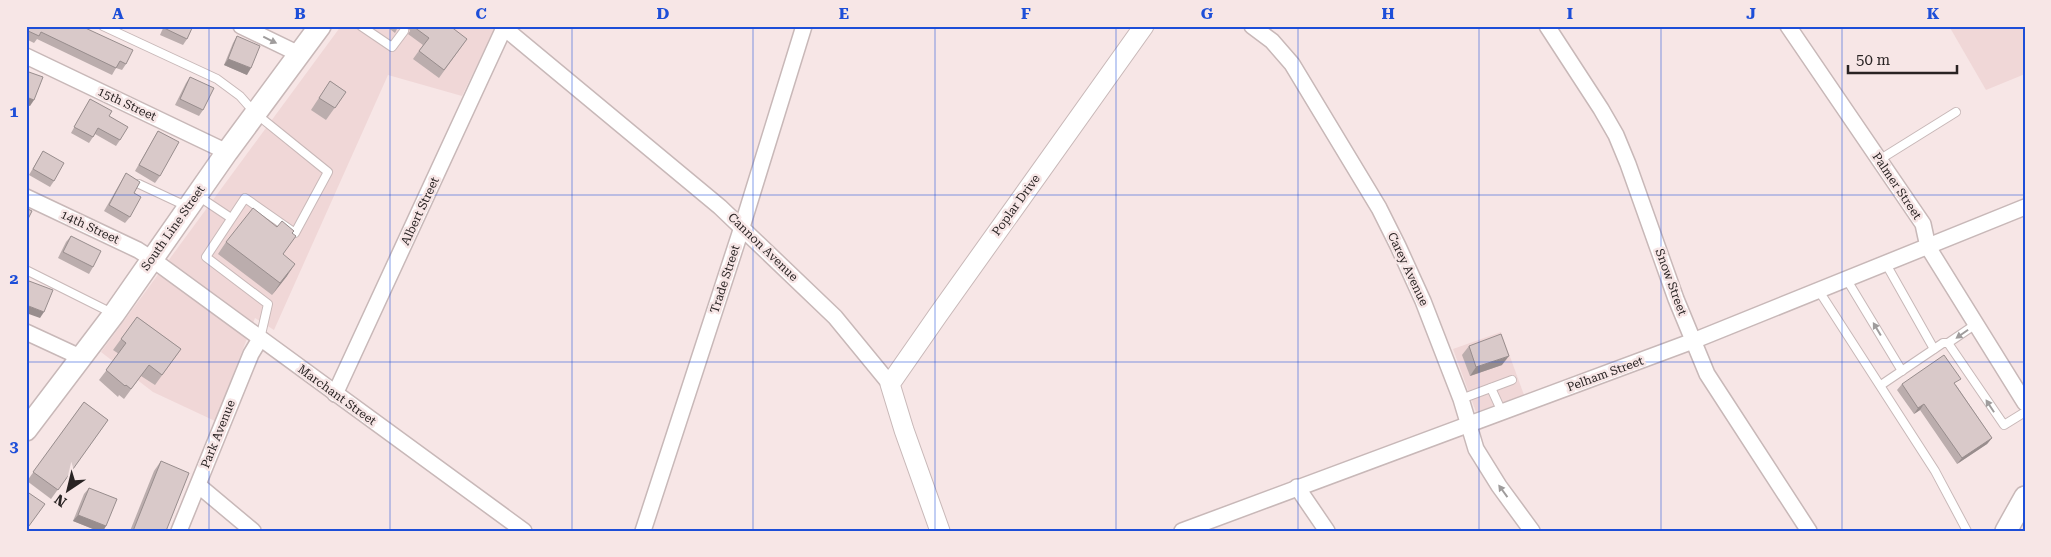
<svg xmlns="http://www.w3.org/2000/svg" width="2051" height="557" viewBox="0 0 2051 557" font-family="'Roboto Serif',serif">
	<rect width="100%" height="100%" fill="#f7e6e6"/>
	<g fill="#f0d7d7">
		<path d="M341,26h155l-34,70 -74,-21 -114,255 -19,-12 -40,103 -62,-29 -52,-40z"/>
		<path d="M1949,26h76v48l-39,16z"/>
		<path d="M1501,332l23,63 -48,17 -23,-63z"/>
	</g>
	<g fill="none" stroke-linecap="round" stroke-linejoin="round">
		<defs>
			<g id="service">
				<path d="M103,26l114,53 23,17 15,17 73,59 -33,61 -50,-35 -39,59 62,47 -8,35"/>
				<path d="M361,26l31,21 12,-16"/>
				<path d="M1879,160l77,-48"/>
				<path d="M139,184l47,22"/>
				<path d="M198,196l33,22"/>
				<path d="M1886,264l48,85"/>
				<path d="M26,270l86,43"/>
				<path d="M1847,280l55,91"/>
				<path d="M1819,291l116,180 32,60"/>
				<path d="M1948,343l28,-19"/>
				<path d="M1881,385l62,-42h5l56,82 21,-13"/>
				<path d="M1491,388l11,24"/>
				<path d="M1461,399l51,-19"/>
			</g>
			<g id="minor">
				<path d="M241,26l58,28"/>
				<path d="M502,26l218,181 115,110 55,67"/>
				<path d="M1252,26l20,15 20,23 87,144 19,38 25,55 38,98 15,50 23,37 33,45"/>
				<path d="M1547,26l54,83 15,26 12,29 48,135 31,75 102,157"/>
				<path d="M1788,26l135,198 5,23 97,156"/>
				<path d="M26,56l201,96"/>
				<path d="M26,197l112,53 14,9 372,272"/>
				<path d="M26,332l54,25"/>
				<path d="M335,394l169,-366"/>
				<path d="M198,485l55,46"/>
				<path d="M1297,487l30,44"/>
				<path d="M179,531l72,-177 9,-15"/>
				<path d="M643,531l99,-304 62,-201"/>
				<path d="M1182,531l511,-190 332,-134"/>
			</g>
			<path id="tertiary" d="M940,531l-36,-101 -14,-46 48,-69 206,-289"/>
			<g id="secondary">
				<path d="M26,430l88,-116 113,-162 93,-126"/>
				<path d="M2006,531l19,-34"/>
			</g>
		</defs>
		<use href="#service" stroke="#c8b8b8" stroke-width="10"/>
		<use href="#minor" stroke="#c8b8b8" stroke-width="18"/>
		<use href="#tertiary" stroke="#c8b8b8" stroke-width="21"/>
		<use href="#secondary" stroke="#c8b8b8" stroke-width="24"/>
		<use href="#service" stroke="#fff" stroke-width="8"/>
		<use href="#minor" stroke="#fff" stroke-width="15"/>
		<use href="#tertiary" stroke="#fff" stroke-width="19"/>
		<use href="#secondary" stroke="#fff" stroke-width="21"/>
	</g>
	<g fill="#bbadad">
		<path d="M26,26h55l45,38 -4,6 -6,-2 -4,7 -75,-36 -3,4 -8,-4z"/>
		<path d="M164,26h29l-6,13 -4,6 -23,-10z"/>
		<path d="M386,26h15l-3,1 -3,6z"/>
		<path d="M406,26h28l33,13 -28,39 -26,-19 10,-14 -15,-11 2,-3 -2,-4z"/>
		<path d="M237,36l10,39 -23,-10 9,-22z"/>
		<path d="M190,77l13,33 -4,6 -24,-11 11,-22z"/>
		<path d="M330,81l16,11 -20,28 -15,-10z"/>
		<path d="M90,99l19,17 11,24 -4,6 -21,-12 -6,9 -18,-10z"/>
		<path d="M158,131l2,45 -5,7 -20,-12z"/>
		<path d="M43,151l11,30 -4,6 -21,-12z"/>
		<path d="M126,173l8,20 -4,24 -5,6 -21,-12z"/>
		<path d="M277,227l16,6 -10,22 4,21 -15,19 -54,-41 8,-12z"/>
		<path d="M71,236l22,31 -4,7 -31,-16 8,-16z"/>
		<path d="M137,317l44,32 -26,36 -14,-9 -17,23 -5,-4 -1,2 -19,-17 20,-26 -6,-4z"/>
		<path d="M1469,346l33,19 -32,11 -8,-21z"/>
		<path d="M1902,384l54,1 36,53 -5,6 -30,20 -37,-54 -6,4 -17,-24z"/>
		<path d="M84,402l24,18 -57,79 -24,-18z"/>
		<path d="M161,461l5,70h-36l24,-60z"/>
		<path d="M89,488l17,38 -3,5h-5l-25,-10 11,-27z"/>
	</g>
	<g fill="#988d8d">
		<path d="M228,59l23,9 -4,7 -23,-10z"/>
		<path d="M26,97l8,3 -4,6 -4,-1z"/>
		<path d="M295,264l-8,12 -15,19 8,-12z"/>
		<path d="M26,305l18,7 -4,6 -14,-5z"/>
		<path d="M1509,356l-7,9 -32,11 6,-9z"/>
		<path d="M1924,404l-4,6 -6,4 4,-6z"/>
		<path d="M1992,438l-5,6 -30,20 5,-6z"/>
		<path d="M78,515l28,11 -3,5h-5l-25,-10z"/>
	</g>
	<g fill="#d9c9c9" stroke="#988d8d">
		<path d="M26,26h55l52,24 -7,14 -6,-3 -4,7 -75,-36 -2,4 -13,-6z"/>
		<path d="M165,26h28l-6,13 -23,-11z"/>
		<path d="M414,26h20l2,2 1,-2h13l17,13 -23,31 -25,-19 10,-13 -15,-11z"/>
		<path d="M237,36l23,10 -9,22 -23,-9z"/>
		<path d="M26,71l17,6 -9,23 -8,-3z"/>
		<path d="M190,77l24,11 -11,22 -23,-11z"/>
		<path d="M330,81l16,11 -11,16 -16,-10z"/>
		<path d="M90,99l22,12 -3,5 19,11 -8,13 -22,-12 -5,9 -19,-10z"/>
		<path d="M158,131l21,11 -19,34 -21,-11z"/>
		<path d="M43,151l21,12 -10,18 -21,-12z"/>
		<path d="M126,173l14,9 -6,11 7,4 -11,20 -21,-12z"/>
		<path d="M26,208l6,3 -6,12z"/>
		<path d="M253,208l24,19 5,-6 12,10 -2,2 4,3 -13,18 12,10 -15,19 -54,-41z"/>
		<path d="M71,236l30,15 -8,16 -30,-15z"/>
		<path d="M29,281l24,9 -9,22 -18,-7v-17z"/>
		<path d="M137,317l44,32 -19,26 -13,-10 -18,24 -5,-4 -1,1 -19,-16 20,-27 -5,-4z"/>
		<path d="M1501,334l8,22 -33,11 -7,-21z"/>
		<path d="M1944,355l17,24 -7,4 38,55 -30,20 -38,-54 -6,4 -16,-24z"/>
		<path d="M84,402l24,18 -50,70 -25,-18z"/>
		<path d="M161,461l28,12 -23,58h-33z"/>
		<path d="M89,488l28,11 -11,27 -28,-11z"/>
		<path d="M26,491l19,13 -19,26z"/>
	</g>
	<defs><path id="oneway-solid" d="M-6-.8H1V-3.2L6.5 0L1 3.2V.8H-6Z" transform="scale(1.25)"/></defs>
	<g fill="#9f9c9c">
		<use href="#oneway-solid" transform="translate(270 40) rotate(26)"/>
		<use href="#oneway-solid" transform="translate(1877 329) rotate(-121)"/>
		<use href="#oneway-solid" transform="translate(1962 334) rotate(145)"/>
		<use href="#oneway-solid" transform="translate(1990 406) rotate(-123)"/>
		<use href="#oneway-solid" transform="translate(1503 491) rotate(-126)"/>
	</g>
	<path fill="none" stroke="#1d4ed8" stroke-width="1" stroke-opacity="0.55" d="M209,26v505M390,26v505M572,26v505M753,26v505M935,26v505M1116,26v505M1298,26v505M1479,26v505M1661,26v505M1842,26v505M26,195h1999M26,362h1999"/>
	<g text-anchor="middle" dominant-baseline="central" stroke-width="5" stroke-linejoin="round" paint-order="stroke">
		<g font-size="12" fill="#292323" stroke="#f7e6e6">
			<text transform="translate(127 104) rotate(25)">15th Street</text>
			<text transform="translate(1897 186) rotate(56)">Palmer Street</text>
			<text transform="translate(1016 205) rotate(-54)">Poplar Drive</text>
			<text transform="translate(420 211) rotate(-65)">Albert Street</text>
			<text transform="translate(90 227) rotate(25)">14th Street</text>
			<text transform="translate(173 228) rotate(-55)">South Line Street</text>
			<text transform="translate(763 247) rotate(44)">Cannon Avenue</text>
			<text transform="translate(1408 269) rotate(65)">Carey Avenue</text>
			<text transform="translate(725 279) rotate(-72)">Trade Street</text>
			<text transform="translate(1671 282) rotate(70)">Snow Street</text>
			<text transform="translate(1605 374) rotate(-20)">Pelham Street</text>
			<text transform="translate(337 395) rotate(36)">Marchant Street</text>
			<text transform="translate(218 434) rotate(-68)">Park Avenue</text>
		</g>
	</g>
	<rect width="2051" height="557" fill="none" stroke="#f7e6e6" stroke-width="55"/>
	<g transform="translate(68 490) rotate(215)" stroke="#f7e6e6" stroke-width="4" paint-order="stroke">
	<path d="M0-4L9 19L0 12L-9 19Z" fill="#292323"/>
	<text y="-8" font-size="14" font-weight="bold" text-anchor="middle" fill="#292323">N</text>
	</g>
	<path d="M1848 65v8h109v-8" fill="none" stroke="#292323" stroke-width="2.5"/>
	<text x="1856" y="65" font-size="15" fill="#292323" stroke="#f7e6e6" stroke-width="4" paint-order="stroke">50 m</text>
	<rect x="28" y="28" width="1996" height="502" fill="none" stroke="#1d4ed8" stroke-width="2"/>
	<g font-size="16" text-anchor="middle" font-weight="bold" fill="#1d4ed8">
		<text x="118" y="19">A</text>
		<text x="300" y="19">B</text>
		<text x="481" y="19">C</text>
		<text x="663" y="19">D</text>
		<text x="844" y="19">E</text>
		<text x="1026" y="19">F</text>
		<text x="1207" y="19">G</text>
		<text x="1388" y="19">H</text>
		<text x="1570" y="19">I</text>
		<text x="1751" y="19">J</text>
		<text x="1933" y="19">K</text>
		<text x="14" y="117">1</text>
		<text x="14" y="284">2</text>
		<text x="14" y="452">3</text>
	</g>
</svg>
